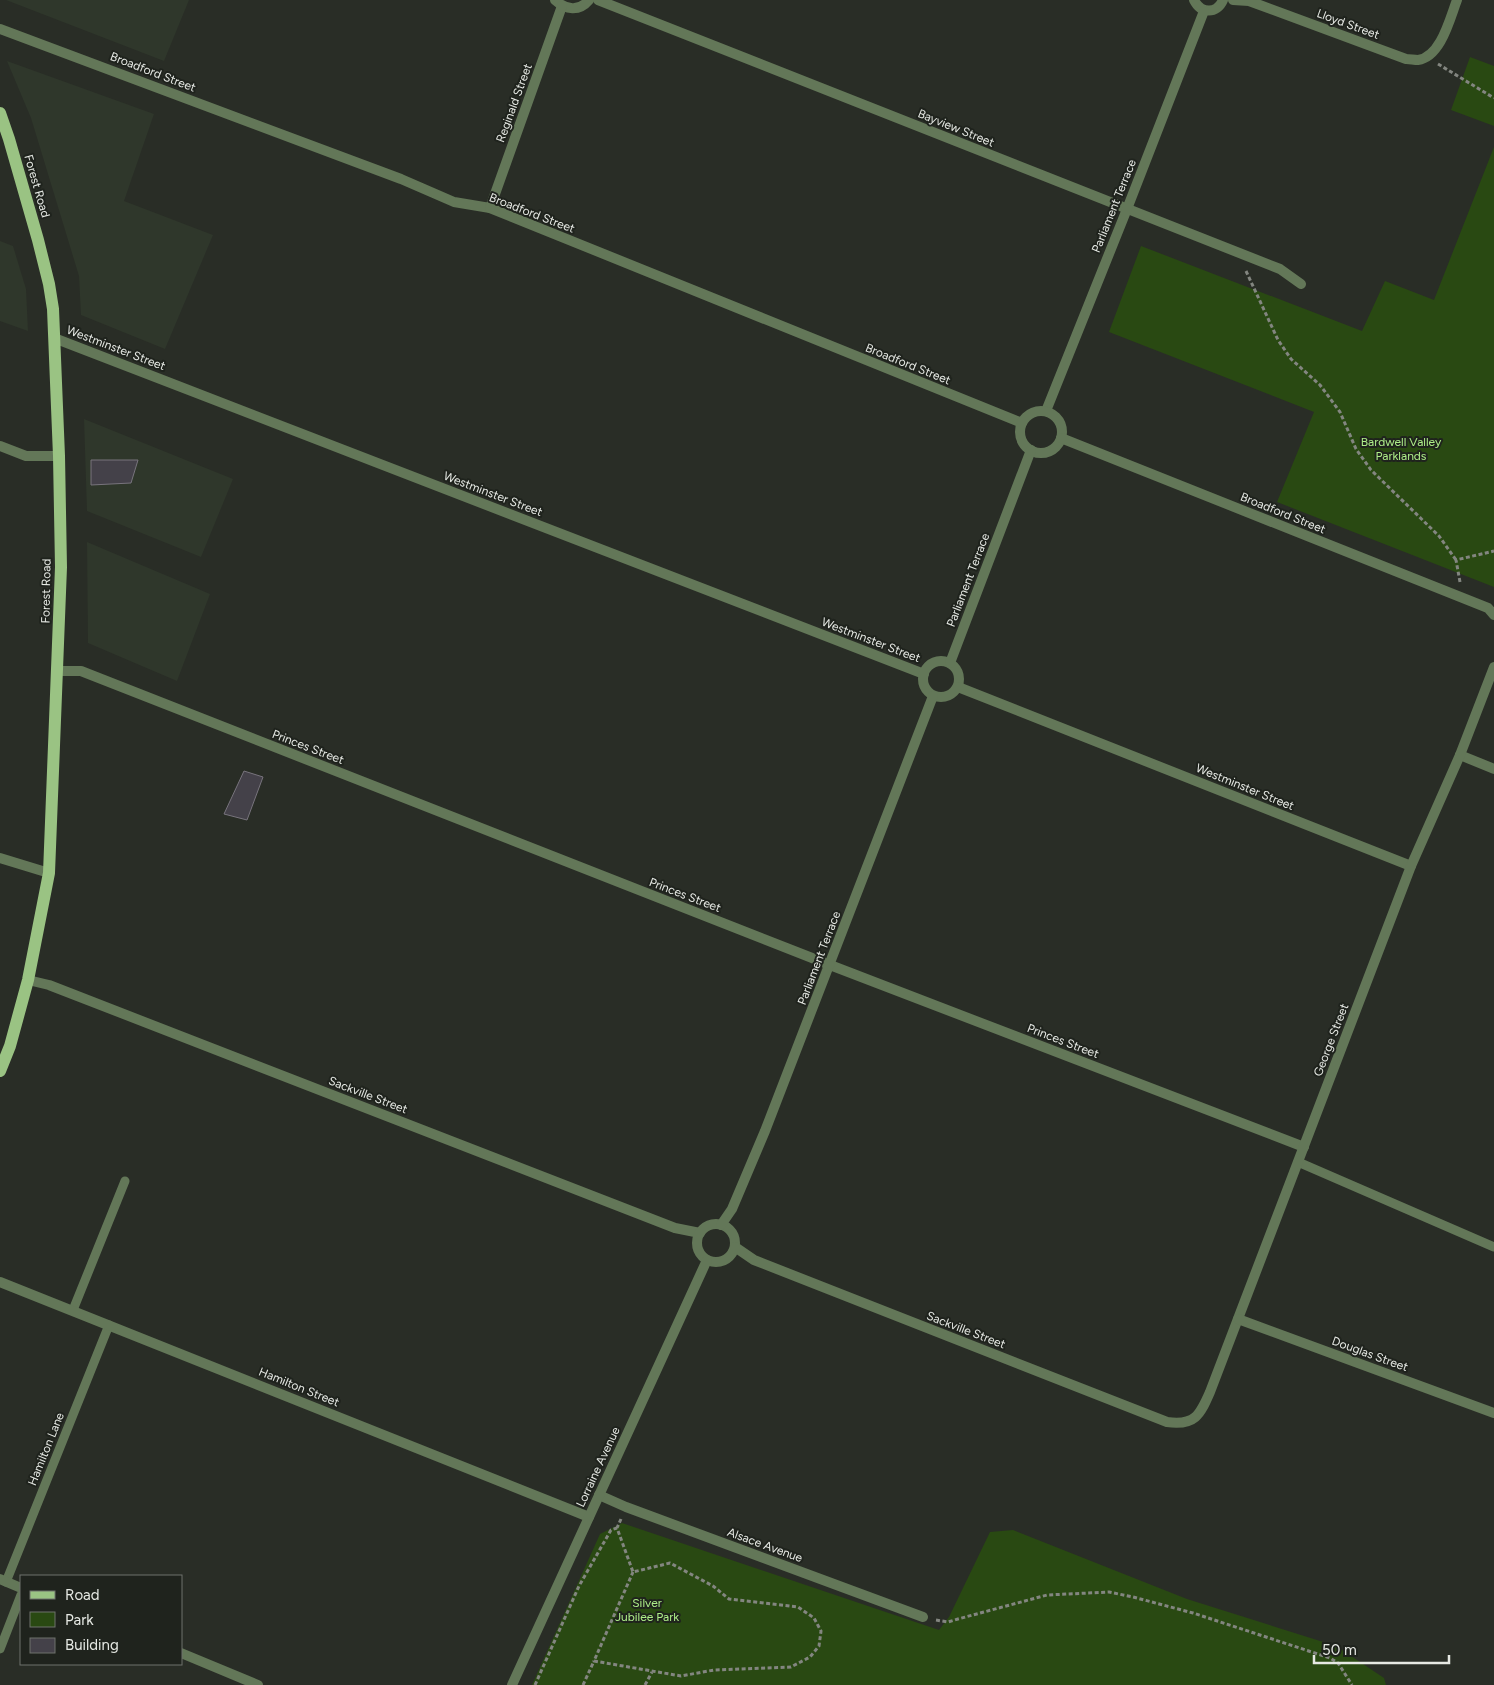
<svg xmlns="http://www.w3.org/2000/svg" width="1494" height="1685" viewBox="0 0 1494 1685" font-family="Figtree,sans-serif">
	<rect width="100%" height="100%" fill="#292d26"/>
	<g fill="#2f372b">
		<path d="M6,0h183l-25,61z"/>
		<path d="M7,61l147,53 -30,87 89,34 -48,114 -84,-34 -2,-39 -48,-158z"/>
		<path d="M0,241l13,5 13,43 2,42 -28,-10z"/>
		<path d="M84,419l149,60 -32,78 -114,-46z"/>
		<path d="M87,542l123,52 -33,87 -89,-38z"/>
	</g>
	<g fill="#294912">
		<path d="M1470,57l24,9v60l-43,-16z"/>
		<path d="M1494,147v440l-217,-85 37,-90 -205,-80 32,-86 221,85 23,-50 49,19z"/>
		<path d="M622,1523l317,107 10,-13 41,-85 23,-2 174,69 149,47 48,32 2,7h-854l68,-151z"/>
	</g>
	<g fill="#444149" stroke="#78747d">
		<path d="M91,460h47l-7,23 -40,2z"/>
		<path d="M244,771l19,6 -16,43 -23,-6z"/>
	</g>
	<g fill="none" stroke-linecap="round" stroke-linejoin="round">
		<g stroke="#838680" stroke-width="3" stroke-dasharray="4 2.5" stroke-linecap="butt">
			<path d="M1438,64l56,34"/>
			<path d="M1246,271l32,69 13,19 29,26 20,27 16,37 15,21 68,66 17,24"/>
			<path d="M1460,582l-4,-22 38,-9"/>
			<path d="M621,1519l-4,9 16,44 37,-9 43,23 16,13 69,8 16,11 7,13 -2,15 -9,11 -19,10 -77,3 -33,6 -87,-15 39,-89"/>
			<path d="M936,1620l12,2 10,-3 89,-24 62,-3 24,5 60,16 137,45 8,5 14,22"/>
			<path d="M535,1685l44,-99 32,-56 6,-2"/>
			<path d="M583,1685l11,-24"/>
			<path d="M645,1685l7,-13"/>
		</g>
		<g stroke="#637758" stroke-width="9">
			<path d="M1298,1162l196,85"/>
			<path d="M73,1310l52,-129"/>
			<path d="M6,1582l103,-257"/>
			<path d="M0,1649l21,-54"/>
		</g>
		<g stroke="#637758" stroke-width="10">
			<path d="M555,0c11,10 24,12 34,0"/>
			<path d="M598,0l682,269 21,15"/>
			<path d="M1194,0c7,14 23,14 29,0"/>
			<path d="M1233,0l16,1 157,58c4,0 8,1 12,1 23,-3 32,-42 39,-60"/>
			<path d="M0,29l401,150 53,23 36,6 532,215"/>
			<path d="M490,208l72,-202"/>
			<path d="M54,338l870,336"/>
			<path d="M1046,411l81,-202 77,-198"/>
			<circle cx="1041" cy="432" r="21"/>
			<path d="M1061,438l427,170 6,7"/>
			<path d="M0,446l26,10h33"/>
			<circle cx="941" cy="679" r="18"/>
			<path d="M950,663l81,-213"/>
			<path d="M58,671h23l749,294 474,182"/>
			<path d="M958,687l453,179"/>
			<path d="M1460,755l34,14"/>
			<path d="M0,858l49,15"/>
			<path d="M28,980l21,5 626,243 25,5"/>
			<circle cx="716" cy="1243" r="19"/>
			<path d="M721,1225l11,-16 33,-78 168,-435"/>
			<path d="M735,1247l19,13 413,162c28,4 33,-7 43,-30l201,-526 49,-111 34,-88"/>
			<path d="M0,1282l589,235"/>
			<path d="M1238,1319l256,94"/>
			<path d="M599,1495l27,12 297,110"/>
			<path d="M0,1579l21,9"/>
			<path d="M181,1653l77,32"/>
			<path d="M512,1685l195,-425"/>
		</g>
		<path stroke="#9ac383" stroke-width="12" d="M0,113l9,26 29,101 11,44 4,25 6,147 2,111 -12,306 -21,107 -18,66 -10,25"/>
	</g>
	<g text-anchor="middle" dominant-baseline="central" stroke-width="4" stroke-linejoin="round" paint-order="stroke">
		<g font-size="12" fill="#e6e9e4" stroke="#1f231d">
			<text transform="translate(1348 24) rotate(20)">Lloyd Street</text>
			<text transform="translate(153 72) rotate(21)">Broadford Street</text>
			<text transform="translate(514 103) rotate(-70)">Reginald Street</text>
			<text transform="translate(956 128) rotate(22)">Bayview Street</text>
			<text transform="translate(37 186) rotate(74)">Forest Road</text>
			<text transform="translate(1114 206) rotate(-68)">Parliament Terrace</text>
			<text transform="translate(532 213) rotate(21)">Broadford Street</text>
			<text transform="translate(116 348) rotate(21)">Westminster Street</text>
			<text transform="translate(908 364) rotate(22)">Broadford Street</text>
			<text transform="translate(493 494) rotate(21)">Westminster Street</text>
			<text transform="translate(1283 513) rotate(22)">Broadford Street</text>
			<text transform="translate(968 580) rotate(-69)">Parliament Terrace</text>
			<text transform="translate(46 591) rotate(-89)">Forest Road</text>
			<text transform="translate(871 640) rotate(21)">Westminster Street</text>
			<text transform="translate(308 747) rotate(21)">Princes Street</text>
			<text transform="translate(1245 787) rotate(22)">Westminster Street</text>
			<text transform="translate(685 895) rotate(21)">Princes Street</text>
			<text transform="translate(819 958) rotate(-69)">Parliament Terrace</text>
			<text transform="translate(1331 1040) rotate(-69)">George Street</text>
			<text transform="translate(1063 1041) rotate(21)">Princes Street</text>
			<text transform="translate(368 1095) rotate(21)">Sackville Street</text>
			<text transform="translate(966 1330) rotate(21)">Sackville Street</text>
			<text transform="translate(1370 1354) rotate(20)">Douglas Street</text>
			<text transform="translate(299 1387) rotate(22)">Hamilton Street</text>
			<text transform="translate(46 1449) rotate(-68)">Hamilton Lane</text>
			<text transform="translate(598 1467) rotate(-65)">Lorraine Avenue</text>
			<text transform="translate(765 1545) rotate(20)">Alsace Avenue</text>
		</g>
		<g font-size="12" fill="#aeee89" stroke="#1f231d">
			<text x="1401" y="442">Bardwell Valley<tspan x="1401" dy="14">Parklands</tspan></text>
			<text x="647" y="1603">Silver<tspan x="647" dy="14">Jubilee Park</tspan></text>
		</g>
	</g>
	<rect x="20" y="1575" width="162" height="90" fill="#1f231d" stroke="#6f726d"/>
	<rect x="30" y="1591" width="25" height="8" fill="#9ac383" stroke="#6f726d"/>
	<text x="65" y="1600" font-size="15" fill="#e6e9e4">Road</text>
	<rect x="30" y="1612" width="25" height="15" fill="#294912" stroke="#6f726d"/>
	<text x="65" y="1625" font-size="15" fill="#e6e9e4">Park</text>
	<rect x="30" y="1638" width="25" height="15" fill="#444149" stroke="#6f726d"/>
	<text x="65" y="1650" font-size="15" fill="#e6e9e4">Building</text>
	<path d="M1314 1655v8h135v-8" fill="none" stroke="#e6e9e4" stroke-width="2.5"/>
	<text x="1322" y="1655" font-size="15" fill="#e6e9e4" stroke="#1f231d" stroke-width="4" paint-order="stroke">50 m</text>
</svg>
